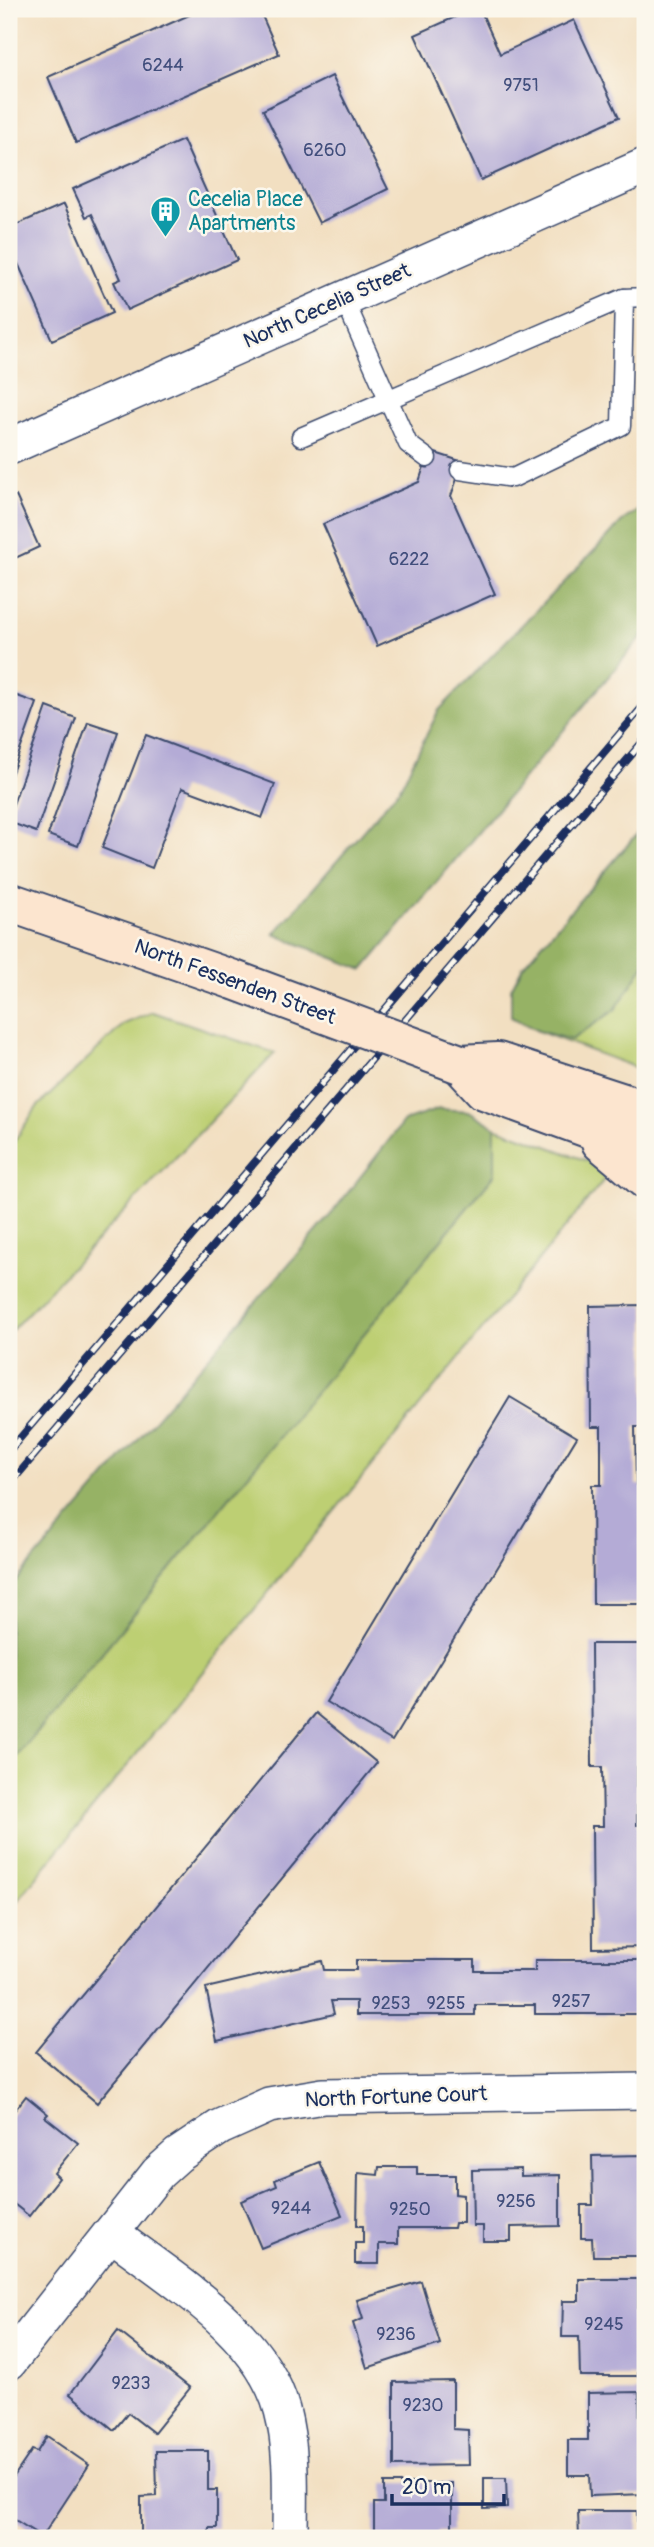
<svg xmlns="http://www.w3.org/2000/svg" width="654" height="2547" viewBox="0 0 654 2547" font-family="Pangolin,sans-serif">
	<rect width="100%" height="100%" fill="#fbf7ec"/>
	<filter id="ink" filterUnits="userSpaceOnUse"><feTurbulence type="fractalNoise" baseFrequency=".0143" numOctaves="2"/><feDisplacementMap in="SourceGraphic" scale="14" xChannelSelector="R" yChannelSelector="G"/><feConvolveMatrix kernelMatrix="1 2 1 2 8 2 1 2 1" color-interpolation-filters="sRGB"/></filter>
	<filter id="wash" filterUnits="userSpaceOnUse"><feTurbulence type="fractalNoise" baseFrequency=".00686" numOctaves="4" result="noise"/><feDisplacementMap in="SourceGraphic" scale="28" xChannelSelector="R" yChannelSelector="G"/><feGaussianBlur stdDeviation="1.57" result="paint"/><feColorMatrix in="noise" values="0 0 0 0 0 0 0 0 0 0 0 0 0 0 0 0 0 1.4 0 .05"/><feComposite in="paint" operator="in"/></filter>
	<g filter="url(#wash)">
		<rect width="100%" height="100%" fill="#f2dfc1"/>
		<g fill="#bdcf73" stroke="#6c7f68" stroke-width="2">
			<path d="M645,825v246l-107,-40 -27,-14v-28l12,-23z"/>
			<path d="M153,1012l122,41 -266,280v-184l28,-42 87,-83z"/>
			<path d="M495,1127l117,43 -603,741v-145l486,-592z"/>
		</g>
		<g fill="#96b265" stroke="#587062" stroke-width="2">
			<path d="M645,506v127l-282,337 -89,-36 126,-146 39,-78 186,-191z"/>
			<path d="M645,825v139l-30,46 -44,30 -33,-9 -27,-14v-28l12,-23z"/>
			<path d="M439,1109l30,2 26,16v47l-486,592v-177l315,-366 80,-102z"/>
		</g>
		<g id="blocks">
			<g fill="#b4abd6">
				<path d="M203,9h56l20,45 -203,89 -28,-66z"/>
				<path d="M473,9h7l20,45 74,-34 45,97 -138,63 -66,-145z"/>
				<path d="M332,76l56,113 -69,34 -56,-113z"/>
				<path d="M183,140l54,120 -110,50 -13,-28 7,-3 -29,-65 -6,3 -13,-28z"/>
				<path d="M64,204l48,109 -60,27 -43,-97v-15z"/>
				<path d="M429,451l34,11 -12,34 44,98 -118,52 -54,-122 96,-42z"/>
				<path d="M16,496l23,51 -30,14v-62z"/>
				<path d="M9,693l28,10 -28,78z"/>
				<path d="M47,707l29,11 -40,114 -27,-10v-6z"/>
				<path d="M88,722l30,10 -40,114 -30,-11z"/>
				<path d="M146,735l129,49 -13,34 -80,-30 -30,80 -50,-20z"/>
				<path d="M645,1305v122h-10l1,58h9v119h-52l-1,-119h9v-58h-10l-1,-121z"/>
				<path d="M510,1397l67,40 -185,304 -66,-39z"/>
				<path d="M591,1644h54v123h-8v58h8v122l-52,1 -1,-122h11l-1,-59h-10z"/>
				<path d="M316,1713l61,50 -280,340 -61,-51z"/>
				<path d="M356,1960h119v11h60v-11h110v54h-110v-9h-60v10h-119v-14h-25l3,13 -117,27 -11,-53 116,-27 2,9h32z"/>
				<path d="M26,2096l22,18 -3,3 33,26 -24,30 5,5 -30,38 -20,-16v-82z"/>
				<path d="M643,2155l1,101h-51l-1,-18h-11v-33h12l-1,-49z"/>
				<path d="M319,2162l23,53 -81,33 -20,-47 36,-15 -2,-6z"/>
				<path d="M379,2167h38v8h38v19l8,1v28h-8l-1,5h-56v16h-19v20h-24v-21h8v-17h-6l1,-53 20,2z"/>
				<path d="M521,2169v7l39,-1v51l-49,1v14h-28v-15h-10l-1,-56z"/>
				<path d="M579,2279h59v32h7v49h-7v16h-58l-1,-39h-17l1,-36h16z"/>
				<path d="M421,2281l19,63 -73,24 -14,-45 10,-4 -6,-19z"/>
				<path d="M118,2331l72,57 -36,45 -26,-20 -14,17 -44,-36z"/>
				<path d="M453,2381v48l15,1 1,35 -75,1v-84z"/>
				<path d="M639,2392l1,39h5v63l-55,2 -1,-21h-21v-35h20v-47z"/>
				<path d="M47,2436l42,29 -47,72 -33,-21v-32l23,-34 5,2z"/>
				<path d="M156,2451h52v39h9v38h-8v10h-68v-41l16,-1z"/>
				<path d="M484,2478h22l1,30 -23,1z"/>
				<path d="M384,2483h68v49h-15v6h-63v-35h10z"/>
				<path d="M578,2511h59v27h-58z"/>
			</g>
		</g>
	</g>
	<g filter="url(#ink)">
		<use href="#blocks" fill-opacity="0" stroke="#3b496d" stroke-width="2"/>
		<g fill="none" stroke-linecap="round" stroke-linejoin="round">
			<defs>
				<g id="lane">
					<path d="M344,299l64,145 19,14"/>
					<path d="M301,437l323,-139"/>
					<path d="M460,470l53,8 108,-52 3,-128 21,-1"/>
				</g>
				<g id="street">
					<path d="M9,447l636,-281"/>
					<path d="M111,2233c61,47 150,99 171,177 11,42 8,86 8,128"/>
					<path d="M9,2362l149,-189 20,-18 42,-28 49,-22 54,-9 322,-5"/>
				</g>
				<g id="secondary">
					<path d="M9,902l225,78"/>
					<path d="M460,1064l24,26 161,59"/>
					<path d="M460,1064l38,-2 147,48"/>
					<path d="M601,1142l44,37"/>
				</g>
			</defs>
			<use href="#lane" stroke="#3b496d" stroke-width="21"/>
			<use href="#street" stroke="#3b496d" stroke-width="38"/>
			<use href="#secondary" stroke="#3b496d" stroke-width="42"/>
			<use href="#lane" stroke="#fff" stroke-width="18"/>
			<use href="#street" stroke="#fff" stroke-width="35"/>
			<use href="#secondary" stroke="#fce5cf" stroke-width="38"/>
			<defs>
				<g id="rail">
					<path d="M9,1451l636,-747"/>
					<path d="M9,1485l636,-746"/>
				</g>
			</defs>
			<use href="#rail" stroke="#1b2f5e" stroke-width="8"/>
			<use href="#rail" stroke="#fbf7ec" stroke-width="5" stroke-dasharray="16" stroke-linecap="butt"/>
			<defs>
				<path id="secondary-bridge" d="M234,980l226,84"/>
			</defs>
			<use href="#secondary-bridge" stroke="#3b496d" stroke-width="42" stroke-linecap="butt"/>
			<use href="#secondary-bridge" stroke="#fce5cf" stroke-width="38"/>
		</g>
	</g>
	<defs>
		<symbol id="building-pin" viewBox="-11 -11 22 30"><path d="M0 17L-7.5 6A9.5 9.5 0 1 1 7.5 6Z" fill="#0f9aa8" stroke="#fbf7ec"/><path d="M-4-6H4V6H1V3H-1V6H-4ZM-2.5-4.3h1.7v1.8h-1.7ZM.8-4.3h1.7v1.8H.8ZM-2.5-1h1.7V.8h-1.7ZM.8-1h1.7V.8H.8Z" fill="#fff"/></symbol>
	</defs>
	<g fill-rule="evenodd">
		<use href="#building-pin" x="148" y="194" width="35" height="47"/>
	</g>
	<g text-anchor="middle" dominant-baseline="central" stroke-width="5" stroke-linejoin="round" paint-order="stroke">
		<g font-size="18" fill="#414e7c">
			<text x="163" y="65">6244</text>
			<text x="521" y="85">9751</text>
			<text x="325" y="150">6260</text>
			<text x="409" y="559">6222</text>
			<text x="571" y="2001">9257</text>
			<text x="391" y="2003">9253</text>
			<text x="446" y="2003">9255</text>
			<text x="516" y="2201">9256</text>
			<text x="291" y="2208">9244</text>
			<text x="410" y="2209">9250</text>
			<text x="604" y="2324">9245</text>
			<text x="396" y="2334">9236</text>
			<text x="131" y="2383">9233</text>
			<text x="423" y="2405">9230</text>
		</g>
		<g font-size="21" fill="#0d838f" stroke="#fbf7ec" text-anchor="start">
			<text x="188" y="199">Cecelia Place<tspan x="188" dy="24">Apartments</tspan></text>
		</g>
		<g font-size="21" fill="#1b2f5e" stroke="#fbf7ec">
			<text transform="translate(327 306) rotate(-24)">North Cecelia Street</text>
			<text transform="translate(235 982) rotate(20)">North Fessenden Street</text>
			<text transform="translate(396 2097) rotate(-2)">North Fortune Court</text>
		</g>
	</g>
	<rect width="654" height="2547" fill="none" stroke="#fbf7ec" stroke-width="35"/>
	<path d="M392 2494v10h112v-10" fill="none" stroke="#1b2f5e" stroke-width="3.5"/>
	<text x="402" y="2494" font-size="21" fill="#1b2f5e" stroke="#fbf7ec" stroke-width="5" paint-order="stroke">20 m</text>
</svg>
